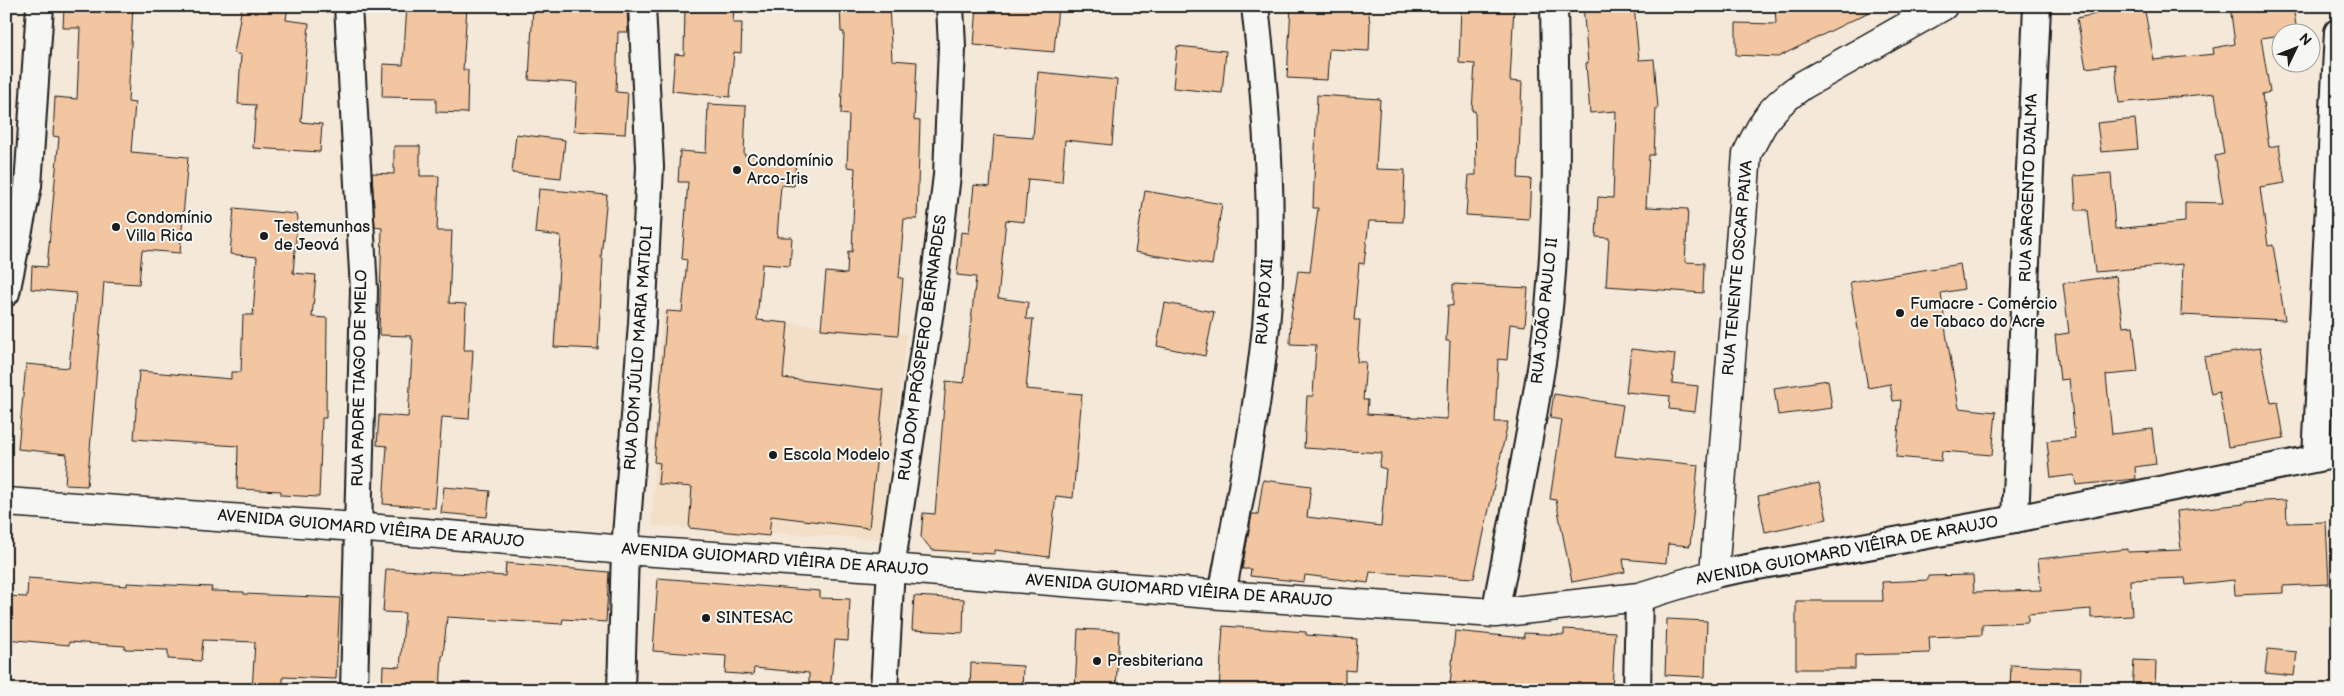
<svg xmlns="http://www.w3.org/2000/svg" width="2344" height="696" viewBox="0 0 2344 696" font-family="'Balsamiq Sans',sans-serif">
	<rect width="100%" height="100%" fill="#f4e8d9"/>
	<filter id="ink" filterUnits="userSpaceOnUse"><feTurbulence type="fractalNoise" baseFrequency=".02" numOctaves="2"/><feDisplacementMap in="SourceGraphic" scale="10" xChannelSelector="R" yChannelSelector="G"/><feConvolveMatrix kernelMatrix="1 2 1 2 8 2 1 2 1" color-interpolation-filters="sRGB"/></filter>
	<g filter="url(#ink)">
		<path fill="#f3dec8" d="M662,311l245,23 -26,205 -229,-13z"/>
		<g fill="#f1c6a0" stroke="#1c1c1c">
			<path d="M64,6h69l-5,96 7,1 -4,49 57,5 -8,96 -38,-3 -3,34 -35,-2 -17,204 -22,-1 2,-31 -49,-5 8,-85 43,4 7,-75 -45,-4 1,-23 15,1 12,-130 -6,-1 2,-39 22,2 3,-71h-17z"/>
			<path d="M242,6h46l-2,14 23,3 -8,99 21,2 -2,28 -67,-4 3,-43 -18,-1 3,-49 -7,-2z"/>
			<path d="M407,6h60l-4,64h5l-1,43 -31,-1v-14l-54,-1 1,-33 20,1z"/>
			<path d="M533,6h94l1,26h-10l-2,60 12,1 -3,41 -51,-3 3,-48 -48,-3z"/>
			<path d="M685,6h49l-1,17h9l-1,30 -7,-1 -4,45 -58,-6 3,-37 9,1z"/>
			<path d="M840,6h49l3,54 25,2 -3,58 6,1 -3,98h-13l-5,59h4l-5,57 -77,-6 5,-57 21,2 1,-23 4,1 3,-84 -8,-1 2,-52 -8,-1 3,-82h-3z"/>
			<path d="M977,6h81l-4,46 -80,-7z"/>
			<path d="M1291,6h77l2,18 -1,27 -40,-2 -2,31 -40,-2z"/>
			<path d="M1461,6h53l-4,75 12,1 -4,96 13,1 -2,40 -63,-4 3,-40h7l-1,-64h-3l3,-47 -16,-1z"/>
			<path d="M1583,6h51l5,54 15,-1 4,49h-2l-2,47h-5l-3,52 42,2 -3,53 19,1 -1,30 -97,-7 3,-48 -13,-1 2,-40 15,1 3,-87 -26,2 -4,-50h2z"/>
			<path d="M1775,6h106l-103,51 -42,-2v-32l40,1z"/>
			<path d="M2092,6h52l10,54 60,-6 -1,-6 22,-4 -5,-38h63l4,26h-15v3l-21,3 9,54 -8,2 7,53 10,-2 6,38 -25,4 8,59 5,-1 12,75 -104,-5 2,-51 -88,8 -7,-62h-12l-2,-34 37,-3 4,56 70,-7v-20l38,1 -8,-47 9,-2 -9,-61 -96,10 -4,-39 -29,4 -9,-50 19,-4z"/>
			<path d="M1177,46l49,5 -4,42 -49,-5z"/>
			<path d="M1038,72l79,8 -5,65 -47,-5 -3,42 -34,-3 -4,43 -18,-2 -8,78 30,4 -2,17h7l-7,70 56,5 -9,104 -17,-2 -7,61 -54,-7v4l-63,-4 -11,-13 2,-24 12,1 11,-133 18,2 12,-106 -19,-2 4,-43 8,1 5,-48 16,2 4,-52 39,3z"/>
			<path d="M1317,95l63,4 -4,70 29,1 -2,52 -34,-1 -5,43 -5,-1 -5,57h6l-3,42h9l-3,38h5l-1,14 80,5 3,-78h-4l2,-36 5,1v-22l75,4 -3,38 -15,-2 -3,36 -9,-1 -3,63h13l-34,156 -104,-6 -2,11 -63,-8 -1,7 -54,-6 1,-7h-9l10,-55h6l5,-34 48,6 -4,31 74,9 5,-57 -7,-2 3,-14 -78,-5 3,-52h6l3,-51 -26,-1 1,-28 7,-45 12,1 8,-64h-5z"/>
			<path d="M708,104l38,2 -2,49 52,3 -2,28 -13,-1 -4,52h15l-2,29 -28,-2 -5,56 31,3 -5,55 101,12 -15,138 -98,-12 -2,20 -80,-8 3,-41 -34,-3 2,-21 -6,-1 13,-151 15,1 5,-52 -5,-1 6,-77h-10l2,-31 26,2z"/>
			<path d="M2135,119l3,30 -37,3 -4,-29z"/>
			<path d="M516,134l49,6 -4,38 -49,-5z"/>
			<path d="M394,146h26v30h19l-2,55h15l-3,72 17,1 -2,46h9l-4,69 -27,-2 -7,91 -52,-4 4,-58 -10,-1 2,-30 29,2 5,-78h-2v-3l-32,-1 3,-107 -7,-1 -3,-54 22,1z"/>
			<path d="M539,189l68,6 -6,63h2l-5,91 -44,-2 7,-111 -26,-3z"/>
			<path d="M1145,191l77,13 -10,61 -77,-13z"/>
			<path d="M234,208l61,6 3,3 -5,56 23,2 -4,42 15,1 -1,100h-4l-3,79 -38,-2v-4l-44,-2 1,-43 -104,-7 5,-68 92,8v-7h10l2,-57h10l4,-58 -27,-3z"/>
			<path d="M1960,264l4,25 -23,4 5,40 13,75 37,4 -4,43 -50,-4 -1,10 -45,-4 5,-57 -8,1 -3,-17 -22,4 -18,-106z"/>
			<path d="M2116,276l7,51 10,-1 5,46 -32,3 6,59 40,-5 4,35 -21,3 1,12 -60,6 -2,-10 -23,3 -4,-37 28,-3 -6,-59 -9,1 -5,-45 14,-2 -6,-50z"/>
			<path d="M1165,303l49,9 -9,44 -48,-10z"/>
			<path d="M2260,348l11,55 7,-1 6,36 -56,9 -9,-55 -8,2 -7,-37z"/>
			<path d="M1631,349l44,5 -3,29 26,3 -3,26 -26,-3 1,-13 -44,-4z"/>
			<path d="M1828,380l4,28 -54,7 -4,-27z"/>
			<path d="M1554,394l69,11 -8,51 83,9 -8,81 -22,-2 -2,19 -43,-4 2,13 -53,10 -16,-82 -6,-1 12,-79 -12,-2z"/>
			<path d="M1819,483l8,36 -62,13 -7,-36z"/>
			<path d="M444,487l46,4 -3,26 -46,-4z"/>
			<path d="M2286,500l1,23 39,-1 3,62 -46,2v7l-48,2 -1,-15 -48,5 -1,-7 -55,2 2,36 -41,2v-9l-63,5v8l-46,2v11l-53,2 1,16 -75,2v14h-59v-68h87l-1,-19 46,-2v-4l45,-1 1,17 67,-2 -3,-31 90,-10v3l53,-2 -4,-39 68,-7v-2z"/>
			<path d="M506,563l103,9 -3,50 -43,-3 -1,5 -115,-7 -4,39h-1l-2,34h-58l1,-24 17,1 5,-54 -22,-1 3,-43 119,7z"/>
			<path d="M28,578l99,8v-3l85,4 -1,4 33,1v2l96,4 -4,81 -53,-2v13h-31l3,-48 -52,-2 -2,21 -33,-2v-9l-43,-1v-3l-56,-4v3l-63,-6v-43l21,1z"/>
			<path d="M658,578l162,13v7l30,1 -2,42 -13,-1 -5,50h-21v-17l-55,-5 -1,7 -28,-2 1,-17 -73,-5z"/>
			<path d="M914,596l50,3 -1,34 -51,-3z"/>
			<path d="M1667,619l40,2 -2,56 -40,-2z"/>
			<path d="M1223,626l83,6v3l51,4 -2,32 -10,-1v20l-102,-2v2h-24z"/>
			<path d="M1078,629l41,2 -3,59h-41z"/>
			<path d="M1564,629l51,3 -3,58h-69l-43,-3v2l-50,-4 5,-54 69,7v-5l40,2z"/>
			<path d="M2268,649l29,3 -3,24 -29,-3z"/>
			<path d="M2134,660l22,1 -1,29h-23z"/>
			<path d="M971,663l52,3 -1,24h-52z"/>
			<path d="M2011,665l70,3 -1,22h-70z"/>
		</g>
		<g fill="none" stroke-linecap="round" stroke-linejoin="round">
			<defs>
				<g id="street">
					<path d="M348,6l16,284 -10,400"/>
					<path d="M6,293l22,-107 12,-180"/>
					<path d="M2316,457l22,-425"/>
					<path d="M2015,519l22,-513"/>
					<path d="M1714,574l301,-55 323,-65"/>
					<path d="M1222,595c16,-88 35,-179 44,-268 9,-106 1,-216 -11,-321"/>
					<path d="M1495,613c17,-88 36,-176 49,-264 16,-113 12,-229 10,-343"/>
					<path d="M621,690l4,-140 17,-227 8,-156 -8,-161"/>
					<path d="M884,690l7,-122 44,-291 12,-102 5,-128 -2,-41"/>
					<path d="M1637,690l2,-93"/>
				</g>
				<path id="secondary" d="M6,502l350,25 269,23 266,18 331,27 273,18 144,-16 75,-23 33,-420c17,-35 23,-46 56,-69l140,-79"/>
			</defs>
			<use href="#street" stroke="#1c1c1c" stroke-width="30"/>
			<use href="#secondary" stroke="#1c1c1c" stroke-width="31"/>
			<use href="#street" stroke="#f6f6f2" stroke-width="26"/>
			<use href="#secondary" stroke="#f6f6f2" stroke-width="28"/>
		</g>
	</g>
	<g fill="#1c1c1c" stroke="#f6f6f2" stroke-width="2">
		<circle cx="737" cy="170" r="5"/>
		<circle cx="116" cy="227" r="5"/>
		<circle cx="264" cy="236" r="5"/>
		<circle cx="1900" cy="313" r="5"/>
		<circle cx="773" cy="455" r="5"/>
		<circle cx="706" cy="618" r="5"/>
		<circle cx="1097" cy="661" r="5"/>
	</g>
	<g text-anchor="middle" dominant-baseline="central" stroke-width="4" stroke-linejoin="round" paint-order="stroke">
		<g font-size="16" fill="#1c1c1c" stroke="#f6f6f2" text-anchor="start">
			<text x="747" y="161">Condomínio<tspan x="747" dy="18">Arco-Iris</tspan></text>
			<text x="126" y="218">Condomínio<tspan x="126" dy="18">Villa Rica</tspan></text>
			<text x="274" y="227">Testemunhas<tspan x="274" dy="18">de Jeová</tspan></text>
			<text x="1910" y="304">Fumacre - Comércio<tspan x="1910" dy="18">de Tabaco do Acre</tspan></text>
			<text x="783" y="455">Escola Modelo</text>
			<text x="716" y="618">SINTESAC</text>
			<text x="1107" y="661">Presbiteriana</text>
		</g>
		<g font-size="16" fill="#1c1c1c" stroke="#f6f6f2">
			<text transform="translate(2029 188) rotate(-88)">RUA SARGENTO DJALMA</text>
			<text transform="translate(1738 268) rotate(-85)">RUA TENENTE OSCAR PAIVA</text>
			<text transform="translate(1265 302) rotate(-86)">RUA PIO XII</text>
			<text transform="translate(1545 311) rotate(-84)">RUA JOÃO PAULO II</text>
			<text transform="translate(639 348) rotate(-86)">RUA DOM JÚLIO MARIA MATIOLI</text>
			<text transform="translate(923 348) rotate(-82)">RUA DOM PRÓSPERO BERNARDES</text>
			<text transform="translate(360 378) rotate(-89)">RUA PADRE TIAGO DE MELO</text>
			<text transform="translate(371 529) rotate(5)">AVENIDA GUIOMARD VIÊIRA DE ARAUJO</text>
			<text transform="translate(1847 551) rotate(-11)">AVENIDA GUIOMARD VIÊIRA DE ARAUJO</text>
			<text transform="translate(775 560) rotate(4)">AVENIDA GUIOMARD VIÊIRA DE ARAUJO</text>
			<text transform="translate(1179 591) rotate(4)">AVENIDA GUIOMARD VIÊIRA DE ARAUJO</text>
		</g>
	</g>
	<rect width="2344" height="696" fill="none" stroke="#f6f6f2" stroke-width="25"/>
	<rect x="12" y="12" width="2319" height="671" fill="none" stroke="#1c1c1c" stroke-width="2" filter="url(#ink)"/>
	<g transform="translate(2296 48) rotate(47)"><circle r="24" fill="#f6f6f2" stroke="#9f9f9c"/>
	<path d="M0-4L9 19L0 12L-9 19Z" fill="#1c1c1c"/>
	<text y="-8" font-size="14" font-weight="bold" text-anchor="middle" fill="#1c1c1c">N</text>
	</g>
</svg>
